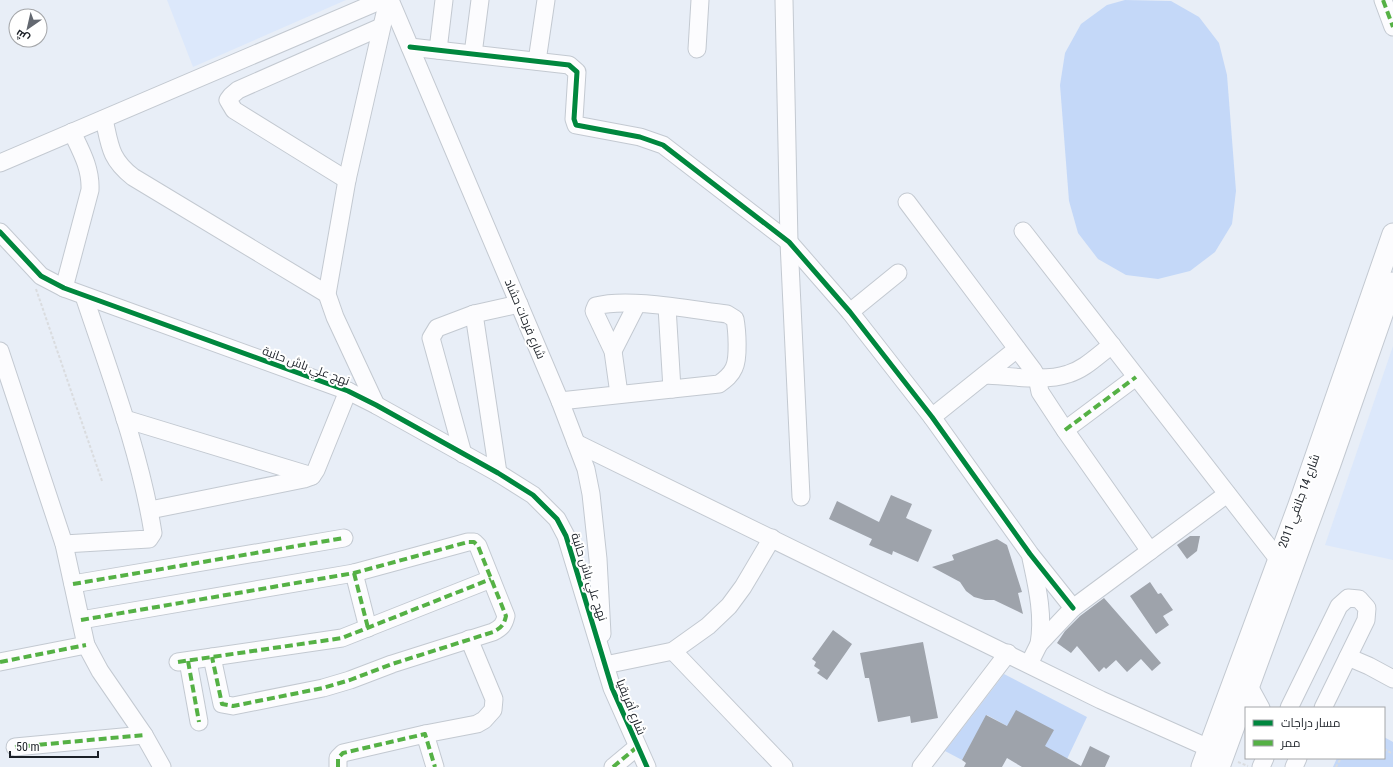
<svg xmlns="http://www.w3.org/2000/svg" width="1393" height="767" viewBox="0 0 1393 767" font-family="'Roboto Condensed',Cairo,sans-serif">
	<rect width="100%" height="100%" fill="#e8eef7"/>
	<g fill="#dce8fb">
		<path d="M167,0h179l-153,67z"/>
		<path d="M1393,346v214l-68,-15z"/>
	</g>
	<g fill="#c4d8f8">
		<path d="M1125,0l46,1 28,16 20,26 8,32 9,116 -4,33 -17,28 -25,19 -32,8 -32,-4 -28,-16 -20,-26 -9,-32 -9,-116 5,-32 16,-29 26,-19z"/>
		<path d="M1004,674l83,43 -20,42 -80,-44 -25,45 -17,-9z"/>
		<path d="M1384,737l9,5v25h-60l4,-9h47z"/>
	</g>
	<g fill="#9ea3ab">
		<path d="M891,495l21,9 -6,14 26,12 -14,32 -25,-11 -1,4 -23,-10 3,-6 -43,-20 8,-18 42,21z"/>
		<path d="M1190,536h10l-3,15 -10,8 -10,-14z"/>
		<path d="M997,539l10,6 15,47 -4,1 5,21 -29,-14h-9l-11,-3 -8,-6 -6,-9 -28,-15 22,-7 -2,-5z"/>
		<path d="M1150,582l8,12 3,-1 12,17 -10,6 6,9 -13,9 -26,-38z"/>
		<path d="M1104,598l57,65 -9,8 -11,-12 -14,13 -11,-12 -10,9 -2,-2 -5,5 -22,-26 -6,7 -14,-10 8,-12 15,-15z"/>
		<path d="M833,630l19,14 -25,36 -10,-7 3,-3 -6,-4 2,-4 -4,-3z"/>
		<path d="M923,642l15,76 -27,5 -1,-7 -32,6 -9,-44h-4l-5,-25z"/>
		<path d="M1016,710l38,20 -9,16 36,20 9,-20 20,10 -5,11h-83l-15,-9 -5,9h-38l2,-4 -4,-3 24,-45 21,11z"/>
	</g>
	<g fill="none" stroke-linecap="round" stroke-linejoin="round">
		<defs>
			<g id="minor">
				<path d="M390,0l170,401 26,68 5,25 7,65 4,75"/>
				<path d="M784,0l5,242 12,255"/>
				<path d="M1383,0l10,27"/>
				<path d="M410,47l159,18 8,7 -3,47 2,6 64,12 23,8 126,97 61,70 82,105 98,137 43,54"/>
				<path d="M697,49l3,-49"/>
				<path d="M438,50l6,-50"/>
				<path d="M473,54l7,-54"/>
				<path d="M537,61l9,-61"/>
				<path d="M104,119c6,27 6,40 29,58l194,117"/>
				<path d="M0,163l382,-163"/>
				<path d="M347,180l-113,-70 -6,-10 3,-4 7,-6 143,-63"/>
				<path d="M907,202l126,168 4,7 3,15 25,38 85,121"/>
				<path d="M1023,231l255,328"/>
				<path d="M0,232l41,44 23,12 284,103 28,14 122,68 35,22 24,24 9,17 46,152 35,79"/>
				<path d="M64,288l26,-98c1,-22 -9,-39 -18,-58"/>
				<path d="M667,307l5,82"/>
				<path d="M850,312l48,-39"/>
				<path d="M474,314l24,159"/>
				<path d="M0,351l64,193 22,101 14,26 44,64 18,32"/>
				<path d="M613,351l24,-47"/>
				<path d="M985,375c25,1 60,7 83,-1 17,-5 30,-19 44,-29"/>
				<path d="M560,401l159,-17c7,-5 12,-9 15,-16 5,-10 3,-38 1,-49l-8,-5c-34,-4 -99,-17 -131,-8l-2,5 19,40 6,43"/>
				<path d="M376,405l-41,-88 -8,-23 20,-114 41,-180"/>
				<path d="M932,417l85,-68"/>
				<path d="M125,419l187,57"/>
				<path d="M1065,430l71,-53"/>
				<path d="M576,443l525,257 119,53"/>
				<path d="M463,454l-32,-116 6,-10 37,-14 45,-10"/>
				<path d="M150,510l154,-31 8,-3 4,-6 32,-79"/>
				<path d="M64,544l85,-5 4,-6c-13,-81 -43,-159 -69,-237"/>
				<path d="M1031,558c6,28 13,57 8,86"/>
				<path d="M354,573l14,55"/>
				<path d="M73,584l271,-46"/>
				<path d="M81,620l273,-47 114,-31h6l4,4 28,70c-2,9 -5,12 -13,16l-101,32 -42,16 -27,8 -90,18 -11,-2 -10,-47"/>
				<path d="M673,651l111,116"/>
				<path d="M1348,657l21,9 24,13"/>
				<path d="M188,661l11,61"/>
				<path d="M0,662l86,-17"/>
				<path d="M178,662l164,-24 149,-59"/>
				<path d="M1029,664l10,-20 34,-36 154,-114"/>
				<path d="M605,665l68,-14 35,-25 21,-20 14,-19 29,-49"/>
				<path d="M1249,686l12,22"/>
				<path d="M1289,708l50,-102 9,-8 11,1 8,9 -1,12 -43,88"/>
				<path d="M425,734l52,-10 7,-4 9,-10 1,-11 -25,-60"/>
				<path d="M15,747l129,-12"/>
				<path d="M338,767v-9l5,-5 82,-19 10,33"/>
				<path d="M613,767l24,-20"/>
				<path d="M921,767l87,-114"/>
				<path d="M1261,767l4,-9"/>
				<path d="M1294,767l4,-9"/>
			</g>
			<g id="major">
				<path d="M1202,767l97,-262 94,-271"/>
				<path d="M1219,767l111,-303 63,-181"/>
			</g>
		</defs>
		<use href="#minor" stroke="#c3c9d1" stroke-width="19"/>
		<use href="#major" stroke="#c3c9d1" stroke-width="23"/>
		<g stroke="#dadcdf" stroke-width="2" stroke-dasharray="3 2" stroke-linecap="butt">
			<path d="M36,289l66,192"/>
			<path d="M1384,749l9,5"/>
			<path d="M1238,762l10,4"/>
			<path d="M1336,767l5,-9"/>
		</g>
		<use href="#minor" stroke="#fcfcfe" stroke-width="17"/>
		<use href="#major" stroke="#fcfcfe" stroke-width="21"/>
		<g stroke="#55b145" stroke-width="4" stroke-dasharray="8 4" stroke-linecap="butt">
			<path d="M1383,0l10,27"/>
			<path d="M1065,430l71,-53"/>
			<path d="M354,573l14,55"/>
			<path d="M73,584l271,-46"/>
			<path d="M81,620l273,-47 114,-31h6l4,4 28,70c-2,9 -5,12 -13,16l-101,32 -42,16 -27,8 -90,18 -11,-2 -10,-47"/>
			<path d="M188,661l11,61"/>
			<path d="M0,662l86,-17"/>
			<path d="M178,662l164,-24 149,-59"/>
			<path d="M15,747l129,-12"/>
			<path d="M338,767v-9l5,-5 82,-19 10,33"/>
			<path d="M613,767l24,-20"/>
		</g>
		<defs>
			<g id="cycleway">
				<path d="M410,47l159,18 8,7 -3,47 2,6 64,12 23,8 126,97 61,70 82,105 98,137 43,54"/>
				<path d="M0,232l41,44 23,12 284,103 28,14 122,68 35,22 24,24 9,17 46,152 35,79"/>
			</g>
		</defs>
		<use href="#cycleway" stroke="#fff" stroke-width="8"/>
		<use href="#cycleway" stroke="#00873e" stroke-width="5"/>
	</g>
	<g text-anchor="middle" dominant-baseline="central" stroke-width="4" stroke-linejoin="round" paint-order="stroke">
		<g font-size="12" fill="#1b2027" stroke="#fff">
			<text transform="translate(525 319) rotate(67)">شارع فرحات حشاد</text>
			<text transform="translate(306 366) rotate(20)">نهج علي باش حانبة</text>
			<text transform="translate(1299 501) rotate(-70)">شارع 14 جانفي 2011</text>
			<text transform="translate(589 577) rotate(72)">نهج علي باش حانبة</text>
			<text transform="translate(631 707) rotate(68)">شارع أفريقيا</text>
		</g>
	</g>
	<rect x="1245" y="707" width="140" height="52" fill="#ffffff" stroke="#a4a6a9"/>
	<rect x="1253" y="720" width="20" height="6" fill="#00873e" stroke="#a4a6a9"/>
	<text x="1281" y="727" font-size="12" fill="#1b2027">مسار دراجات</text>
	<rect x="1253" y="740" width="20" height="6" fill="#55b145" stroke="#a4a6a9"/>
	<text x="1281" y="747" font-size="12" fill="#1b2027">ممر</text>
	<g transform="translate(28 28) rotate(214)"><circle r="19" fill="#ffffff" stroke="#a4a6a9"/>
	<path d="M0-3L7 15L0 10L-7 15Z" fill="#636870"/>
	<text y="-6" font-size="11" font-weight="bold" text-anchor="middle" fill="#1b2027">ش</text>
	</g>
	<path d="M10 751v6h88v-6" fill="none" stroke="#1b2027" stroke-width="2"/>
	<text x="16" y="751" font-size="12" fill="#1b2027" stroke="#ffffff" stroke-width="3" paint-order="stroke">50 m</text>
</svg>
